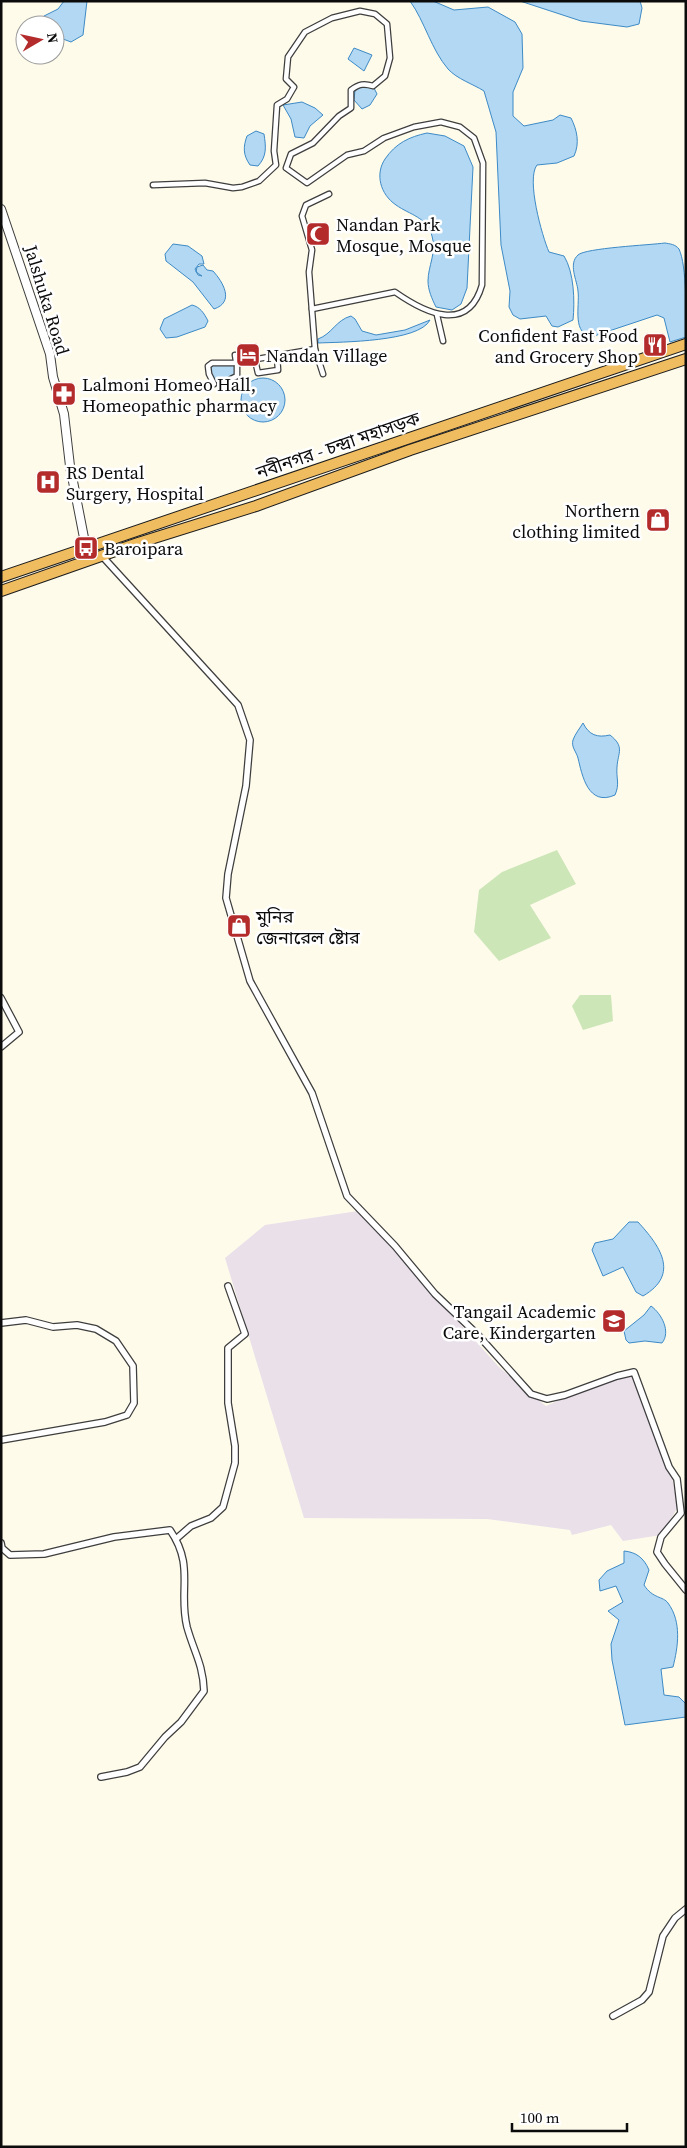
<svg xmlns="http://www.w3.org/2000/svg" width="687" height="2148" viewBox="0 0 687 2148" font-family="'Source Serif 4','Noto Sans Bengali',serif">
	<rect width="100%" height="100%" fill="#fefbeb"/>
	<path fill="#e9e0ea" d="M358,1211l141,156 47,39 59,-26 28,-5 36,87 9,45 -17,28 -38,6 -12,-16 -39,10 -2,-5 -83,-11 -183,-1 -79,-260 40,-33z"/>
	<g fill="#cde6b7">
		<path d="M557,850l19,34 -46,21 21,33 -52,23 -25,-29 5,-42 23,-18z"/>
		<path d="M580,995h31l2,26 -30,9 -11,-24z"/>
	</g>
	<g fill="#b2d8f3" stroke="#3d8ac6">
		<path d="M64,1h23l-4,34 -12,7 -16,-6v-11h-11l-2,-2 2,-7 14,-7z"/>
		<path d="M410,1h23l21,9 34,-3 27,15 7,12 1,34 -10,24v24l11,10 29,-6 7,-5 11,3c6,12 9,25 3,38l-17,7 -20,2c-11,14 5,71 12,87l15,4c10,16 11,45 9,64l-15,7 -6,-1 -6,-10 -26,3 -7,-4 -4,-8 1,-16 -9,-46 -5,-113 -12,-41c-11,-7 -27,-12 -36,-22 -17,-20 -23,-47 -38,-68z"/>
		<path d="M520,1h120l2,7 -3,16 -12,3 -46,-6z"/>
		<path d="M354,48l18,7 -8,16 -16,-12z"/>
		<path d="M373,86l4,8 -7,11 -8,4 -8,-9 1,-10 5,-3z"/>
		<path d="M302,102l13,6 8,7 -13,11 -6,12 -9,-1 -4,-18 -8,-14z"/>
		<path d="M256,131l8,3c2,13 3,22 -6,32l-8,-1c-7,-10 -7,-18 -3,-29z"/>
		<path d="M427,133l18,3 19,10 9,21 -6,121 -6,16 -9,6 -16,-3c-4,-8 -8,-17 -8,-26 0,-15 9,-29 4,-45 -5,-19 -22,-21 -36,-31 -16,-11 -21,-31 -11,-46 11,-16 24,-22 42,-26z"/>
		<path d="M665,243c5,1 10,1 14,6 8,17 7,66 7,88l-16,5 -6,-24 -7,-3 -63,21c-23,0 -14,-30 -16,-45 -1,-11 -10,-27 0,-36 7,-7 72,-10 87,-12z"/>
		<path d="M173,244l15,2 14,10 2,8h-5l-4,5 3,6 4,1 -6,-4 1,-5 6,-2 4,5 6,1c10,11 22,31 1,38l-21,-27 -27,-21 -1,-7z"/>
		<path d="M192,305c8,2 12,8 16,16l-3,6 -28,10 -11,1 -6,-9 4,-10z"/>
		<path d="M351,316l4,3 7,12 14,4 29,-5 25,-10c-11,22 -89,22 -112,23v-4c14,-5 18,-19 33,-23z"/>
		<path d="M234,364l2,4 -1,8 -22,4 -3,-10 2,-5z"/>
		<circle cx="263" cy="400" r="22"/>
		<path d="M583,723c6,12 14,15 27,12 15,12 8,17 7,32 -1,11 3,17 -2,28 -27,12 -33,-20 -37,-37 -2,-7 -7,-11 -5,-18 2,-6 7,-12 10,-17z"/>
		<path d="M629,1222h9c21,23 43,52 5,74l-7,-4 -13,-25 -20,9 -11,-26 3,-7 18,-4z"/>
		<path d="M651,1306c11,8 20,26 11,37l-17,-2 -16,2 -3,-3 -2,-9 20,-16z"/>
		<path d="M624,1551c12,1 20,7 25,19l-5,15c9,14 19,11 24,18 14,19 10,44 5,64l-12,2 3,26 15,2 7,7v13l-61,8 -13,-65 -1,-16 8,-24 -11,-9 15,-9 -7,-16 -16,5 -1,-11 8,-9 17,-8z"/>
	</g>
	<g fill="none" stroke-linecap="round" stroke-linejoin="round">
		<defs>
			<g id="pedestrian">
				<path d="M153,185l52,-2 28,5 9,-1 17,-6 17,-16 -2,-14 3,-46 10,-6 7,-12 -8,-8 2,-22 17,-25 27,-14 28,-7 15,3 12,10 3,34 -5,18 -12,10c-9,-3 -14,-2 -22,4v18l-12,8 -26,27 -22,11 -5,14 21,15 40,-28 17,-4 20,-13 30,-11 27,-5 19,5 14,11 9,25 -1,122c-14,49 -57,28 -87,7l-83,17"/>
				<path d="M437,315l6,26"/>
				<path d="M235,355l1,6"/>
				<path d="M255,360l3,13 20,-3 -1,-14"/>
				<path d="M239,362l76,-13"/>
				<path d="M323,374l-8,-25 -6,-77 3,-22 -10,-34 4,-11 23,-11"/>
				<path d="M231,379l6,-3v-11"/>
				<path d="M214,384l-5,-10 -1,-8 4,-3h22"/>
			</g>
			<g id="minor">
				<path d="M102,556l136,149 12,35 -4,46 -18,88 -2,24 24,83 62,112 35,103 48,50 40,48 43,41 53,59 16,5 18,-4 52,-19 17,-4 35,95 8,12 4,34 -20,24 -4,15 8,12 21,26"/>
				<path d="M1,998l18,34 -18,15"/>
				<path d="M1,1323l25,-3 27,7 24,-2 19,4 20,12 17,25 1,37 -7,12 -22,7 -104,18"/>
				<path d="M176,1539l15,-13 20,-8 12,-11 12,-44v-17l-7,-43v-55l17,-14 -17,-48"/>
				<path d="M1,1543l1,5 8,7 34,-1 70,-17 56,-7c25,36 8,61 17,97 7,25 16,37 17,64l-23,31 -16,15 -25,30 -13,5 -26,5"/>
				<path d="M613,2016l29,-16 7,-8 14,-56 12,-18 11,-9"/>
			</g>
			<path id="tertiary" d="M1,209l49,145 3,23 11,37 6,52 16,82"/>
			<g id="trunk">
				<path d="M1,577l685,-233"/>
				<path d="M1,591l137,-48 118,-37 154,-56 276,-91"/>
			</g>
		</defs>
		<use href="#pedestrian" stroke="#3e3e3e" stroke-width="7"/>
		<use href="#minor" stroke="#3e3e3e" stroke-width="8"/>
		<use href="#tertiary" stroke="#3e3e3e" stroke-width="10"/>
		<use href="#trunk" stroke="#1c1c1c" stroke-width="12"/>
		<use href="#pedestrian" stroke="#fff" stroke-width="4.5"/>
		<use href="#minor" stroke="#fff" stroke-width="5.5"/>
		<use href="#tertiary" stroke="#fff" stroke-width="8"/>
		<use href="#trunk" stroke="#f0bc60" stroke-width="10"/>
	</g>
	<defs>
		<symbol id="mosque-square" viewBox="-11 -11 22 22"><rect x="-9" y="-9" width="18" height="18" rx="4" fill="#b42b2c" stroke="#fff"/><path d="M3.5-4.9A6 6 0 1 0 3.5 4.9A5 5 0 1 1 3.5-4.9Z" fill="#fff"/></symbol>
		<symbol id="restaurant-square" viewBox="-11 -11 22 22"><rect x="-9" y="-9" width="18" height="18" rx="4" fill="#b42b2c" stroke="#fff"/><path d="M-5-6h1v4h1v-4h1v4h1v-4h1v5L-1.5 .5V6h-2V.5L-5-1ZM5-6V6H3V1.5H1.5Q1.5-4 5-6Z" fill="#fff"/></symbol>
		<symbol id="hotel-square" viewBox="-11 -11 22 22"><rect x="-9" y="-9" width="18" height="18" rx="4" fill="#b42b2c" stroke="#fff"/><path d="M-6-4.5h1.5V1H6V5H4.5V3h-9V5H-6ZM-4 0a1.8 1.8 0 1 1 3.6 0ZM.5 0V-2.5h3Q6-2.5 6 0Z" fill="#fff"/></symbol>
		<symbol id="pharmacy-square" viewBox="-11 -11 22 22"><rect x="-9" y="-9" width="18" height="18" rx="4" fill="#b42b2c" stroke="#fff"/><path d="M-2-6h4v4h4v4h-4v4h-4v-4h-4v-4h4Z" fill="#fff"/></symbol>
		<symbol id="hospital-square" viewBox="-11 -11 22 22"><rect x="-9" y="-9" width="18" height="18" rx="4" fill="#b42b2c" stroke="#fff"/><path d="M-5-5h3v3.5h4V-5h3V5h-3V1.5h-4V5h-3Z" fill="#fff"/></symbol>
		<symbol id="shop-square" viewBox="-11 -11 22 22"><rect x="-9" y="-9" width="18" height="18" rx="4" fill="#b42b2c" stroke="#fff"/><path d="M-5-2.5h2.3a2.7 3.5 0 0 1 5.4 0H5L5.5 6h-11ZM-1.5-2.5h3a1.5 2.3 0 0 0-3 0Z" fill="#fff"/></symbol>
		<symbol id="bus-square" viewBox="-11 -11 22 22"><rect x="-9" y="-9" width="18" height="18" rx="4" fill="#b42b2c" stroke="#fff"/><path d="M-5-6H5V4H4V6H2V4H-2V6H-4V4H-5ZM-3.5-4V0h7V-4ZM-3.5 1.2v1.5H-2V1.2ZM2 1.2v1.5H3.5V1.2Z" fill="#fff"/></symbol>
		<symbol id="school-square" viewBox="-11 -11 22 22"><rect x="-9" y="-9" width="18" height="18" rx="4" fill="#b42b2c" stroke="#fff"/><path d="M0-5L7-2L0 1L-7-2ZM-4 1L0 2.5L4 1V4Q0 6-4 4Z" fill="#fff"/></symbol>
	</defs>
	<g fill-rule="evenodd">
		<use href="#mosque-square" x="304" y="220" width="28" height="28"/>
		<use href="#restaurant-square" x="641" y="331" width="28" height="28"/>
		<use href="#hotel-square" x="234" y="341" width="28" height="28"/>
		<use href="#pharmacy-square" x="50" y="380" width="28" height="28"/>
		<use href="#hospital-square" x="34" y="468" width="28" height="28"/>
		<use href="#shop-square" x="644" y="506" width="28" height="28"/>
		<use href="#bus-square" x="72" y="534" width="28" height="28"/>
		<use href="#shop-square" x="225" y="912" width="28" height="28"/>
		<use href="#school-square" x="600" y="1307" width="28" height="28"/>
	</g>
	<g text-anchor="middle" dominant-baseline="central" stroke-width="5" stroke-linejoin="round" paint-order="stroke">
		<g font-size="18" fill="#0b0b0b" stroke="#fff" text-anchor="start">
			<text x="336" y="224">Nandan Park<tspan x="336" dy="21">Mosque, Mosque</tspan></text>
			<text x="638" y="335" text-anchor="end">Confident Fast Food<tspan x="638" dy="21">and Grocery Shop</tspan></text>
			<text x="266" y="355">Nandan Village</text>
			<text x="82" y="384">Lalmoni Homeo Hall,<tspan x="82" dy="21">Homeopathic pharmacy</tspan></text>
			<text x="66" y="472">RS Dental<tspan x="66" dy="21">Surgery, Hospital</tspan></text>
			<text x="640" y="510" text-anchor="end">Northern<tspan x="640" dy="21">clothing limited</tspan></text>
			<text x="104" y="548">Baroipara</text>
			<text x="256" y="916">মুনির<tspan x="256" dy="21">জেনারেল ষ্টোর</tspan></text>
			<text x="596" y="1311" text-anchor="end">Tangail Academic<tspan x="596" dy="21">Care, Kindergarten</tspan></text>
		</g>
		<g font-size="18" fill="#0b0b0b" stroke="#fff">
			<text transform="translate(47 300) rotate(73)">Jalshuka Road</text>
			<text transform="translate(338 445) rotate(-19)">নবীনগর - চন্দ্রা মহাসড়ক</text>
		</g>
	</g>
	<rect width="687" height="2148" fill="none" stroke="#0b0b0b" stroke-width="5"/>
	<g transform="translate(40 40) rotate(81)"><circle r="24" fill="#ffffff" stroke="#9d9d9d"/>
	<path d="M0-4L9 19L0 12L-9 19Z" fill="#b42b2c"/>
	<text y="-8" font-size="14" font-weight="bold" text-anchor="middle" fill="#0b0b0b">N</text>
	</g>
	<path d="M512 2123v8h115v-8" fill="none" stroke="#0b0b0b" stroke-width="2.5"/>
	<text x="520" y="2123" font-size="15" fill="#0b0b0b" stroke="#ffffff" stroke-width="4" paint-order="stroke">100 m</text>
</svg>
